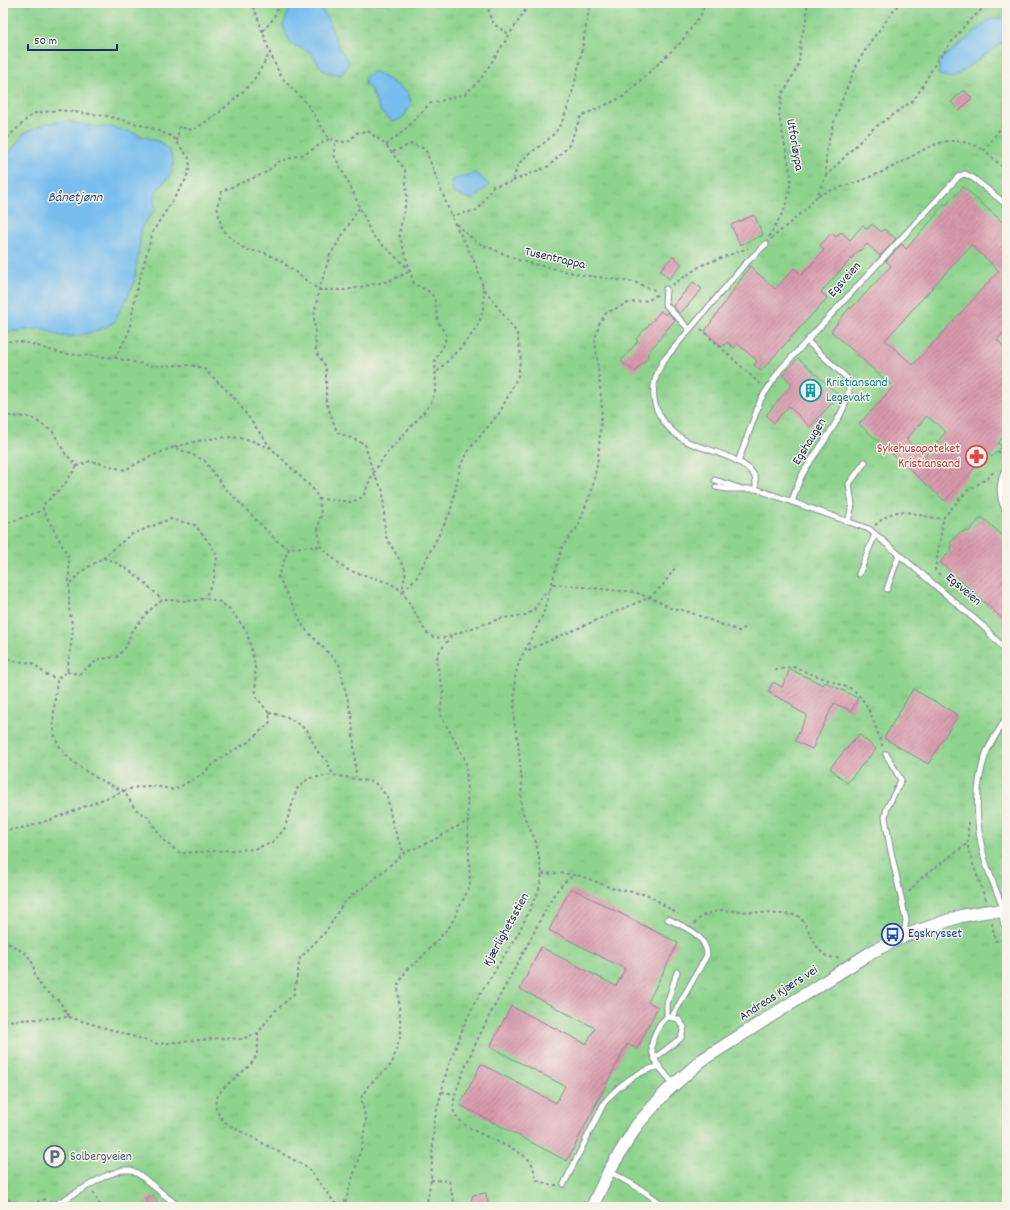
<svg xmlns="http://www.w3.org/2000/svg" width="1010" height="1210" viewBox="0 0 1010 1210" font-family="Dekko,sans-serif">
	<defs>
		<pattern id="park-tufts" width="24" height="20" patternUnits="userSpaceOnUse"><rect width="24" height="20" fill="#8dd38d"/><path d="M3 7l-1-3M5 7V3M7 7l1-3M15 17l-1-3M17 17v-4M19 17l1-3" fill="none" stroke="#79b57c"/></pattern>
		<pattern id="building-hatch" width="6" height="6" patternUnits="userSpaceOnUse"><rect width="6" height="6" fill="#d899ac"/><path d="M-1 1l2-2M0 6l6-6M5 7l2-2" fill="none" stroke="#ae7d8f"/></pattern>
	</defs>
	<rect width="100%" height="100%" fill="#f7f3e8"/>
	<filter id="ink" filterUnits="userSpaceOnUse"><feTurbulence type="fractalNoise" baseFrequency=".025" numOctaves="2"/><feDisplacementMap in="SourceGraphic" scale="8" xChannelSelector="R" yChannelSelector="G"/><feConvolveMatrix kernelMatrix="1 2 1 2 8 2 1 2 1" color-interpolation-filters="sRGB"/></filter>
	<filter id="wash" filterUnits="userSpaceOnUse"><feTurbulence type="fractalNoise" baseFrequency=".012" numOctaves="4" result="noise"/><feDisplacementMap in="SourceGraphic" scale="16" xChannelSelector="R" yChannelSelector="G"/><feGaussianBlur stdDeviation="0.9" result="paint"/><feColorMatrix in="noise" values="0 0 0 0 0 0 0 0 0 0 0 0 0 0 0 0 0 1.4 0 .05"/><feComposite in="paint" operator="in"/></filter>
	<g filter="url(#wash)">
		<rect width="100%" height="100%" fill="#ece6ca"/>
		<rect fill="url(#park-tufts)" stroke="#548176" x="3" y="3" width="1004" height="1204"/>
		<g fill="#77bdee" stroke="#4976a6">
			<path d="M310,3c16,0 24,35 30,47 3,4 7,8 10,12l-8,13 -18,-4 -14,-19 -19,-8 -8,-18 6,-16z"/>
			<path d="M992,18h15v21l-54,39 -14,-3v-14z"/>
			<path d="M374,71l34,21 3,10c-4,11 -7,17 -18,20l-12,-10 -10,-22 -6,-5v-8z"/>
			<path d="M69,121l25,6h18l15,4 33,11 10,9 3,10 -1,12 -16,19 -1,18 -13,16 -8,58 -20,38 -10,6 -26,8h-18l-15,-7 -42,3v-171l21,-28 23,-10z"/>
			<path d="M476,173l13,12 -16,15 -20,-7 -2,-13z"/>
		</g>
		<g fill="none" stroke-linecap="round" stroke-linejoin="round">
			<path stroke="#77bdee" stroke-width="3.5" d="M281,3l8,7"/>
		</g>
		<g id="blocks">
			<g fill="url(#building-hatch)" fill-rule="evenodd">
				<path d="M964,90l8,8 -13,13 -8,-9z"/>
				<path d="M963,187l44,39v103l-10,11 10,9v84l-9,10 4,4 -10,10 -4,-4 -43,48 -86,-77 34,-37 -62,-56 19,-24 1,2 40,-43 -5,-5 16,-17 4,5 31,-35 -1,-1 8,-9 2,1zM971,245l28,26 -86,94 -28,-25zM927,416l19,16 -21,24 -19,-17z"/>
				<path d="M754,215l9,20 -23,10 -9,-20z"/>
				<path d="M872,224l9,8 3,-3 12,10 -16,17 -13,-12 -7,7 -1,-1 -38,42 6,6 -66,73 -7,-6 3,-4 -19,-17 -4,4 -7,-6 -5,5 -17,-16 45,-65 25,23 19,-21 8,7 22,-25 -4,-4 11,-13 5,4 5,-5 9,8 13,-15 4,4z"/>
				<path d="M673,256l9,8 -13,15 -9,-9z"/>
				<path d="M693,282l9,7 -22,25 -7,-8z"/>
				<path d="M661,311l4,4 2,-3 8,8 -28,34 2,2 -14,16 -14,-11 17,-20 -2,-2z"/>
				<path d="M798,358l41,37 -29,32 -21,-21 -15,17 -8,-8 26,-31 -9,-9z"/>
				<path d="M982,517l25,23v83l-67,-61 12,-12 -3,-3 3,-2 -2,-2 11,-12 2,2 2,-3 3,2z"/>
				<path d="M790,669l33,16 2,-3 33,16 -7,13 -17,-8 -22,46 -17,-8 12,-26 -15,-8 1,-2 -25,-13 5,-10 9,5z"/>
				<path d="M913,689l45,26 -30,49 -44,-26z"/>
				<path d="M859,734l17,15 -29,34 -17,-15z"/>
				<path d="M571,888l107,55 -30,59 10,5 -21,42 -10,-5 -60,117 -107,-56 21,-41 75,39 9,-17 -75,-39 21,-41 75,38 9,-16 -75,-39 21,-42 75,39 9,-17 -76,-39z"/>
				<path d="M486,1193l3,14h-20l4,-12z"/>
				<path d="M153,1195l7,12h-11l-4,-7z"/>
			</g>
		</g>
	</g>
	<g filter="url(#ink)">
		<use href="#blocks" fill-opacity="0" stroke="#848a94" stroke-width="1"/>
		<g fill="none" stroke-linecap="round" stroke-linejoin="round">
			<defs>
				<g id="service">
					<path d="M766,244l-21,20 -82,97c-10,18 -14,36 -3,55 6,10 15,19 26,25 18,9 61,17 69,36 1,3 1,9 1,12l113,40 115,98 23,25"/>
					<path d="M666,289l-1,15 24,25"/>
					<path d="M738,462l23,-63 19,-29 179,-194 6,-2 8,4 34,27"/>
					<path d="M715,480l24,8"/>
					<path d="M716,487l11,2h29"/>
					<path d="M792,502c3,-10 6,-20 11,-29 14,-24 50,-65 46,-93l-42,-39"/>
					<path d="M848,522l4,-17 -3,-21 16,-22"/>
					<path d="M859,574l16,-40"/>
					<path d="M887,589l12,-34"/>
					<path d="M886,754l15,26 -14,28 -2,9 5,30 16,73 -2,15"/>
					<path d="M1004,911c-6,-17 -14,-34 -19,-51 -10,-34 -11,-76 2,-109 6,-12 13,-23 20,-34"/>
					<path d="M668,919c16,8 38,15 39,36l-35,62"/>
					<path d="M667,1017v-13l10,-32"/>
					<path d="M655,1058l26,-20 3,-11 -6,-8 -11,-2c-6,4 -8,9 -11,15 -12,21 4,37 18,52"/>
					<path d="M609,1171l33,19 24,17"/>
					<path d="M564,1184l40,-81c13,-16 35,-34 55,-36"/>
					<path d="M53,1206l52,-30 17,-6h9l9,5 39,32"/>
				</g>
				<g id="minor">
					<path d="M1007,471c-6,13 -6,24 0,37"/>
					<path d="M53,1206v1"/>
				</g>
				<path id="tertiary" d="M592,1207l17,-36 28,-46 29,-33 36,-32 171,-109 31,-15 57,-20 28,-5 16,1 2,11"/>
			</defs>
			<use href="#service" stroke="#848a94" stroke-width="7"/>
			<use href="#minor" stroke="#848a94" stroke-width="12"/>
			<use href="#tertiary" stroke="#848a94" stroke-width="14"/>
			<g stroke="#848a94" stroke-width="2" stroke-dasharray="3 3" stroke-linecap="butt">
				<path d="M248,3l7,7 15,43 11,24 27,28 21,34 13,3 8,-1 6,-8 12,-2 18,14 19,25 2,27 -8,37 15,50 14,7 6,6 4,25 8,13 -1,8 -10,17 1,27 -3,12 -8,12 -38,42 -14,20 -10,24 -11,5 -33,-3"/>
				<path d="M489,3c-2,18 6,23 20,31"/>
				<path d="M263,31l10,-12 7,-16"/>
				<path d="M1007,120l-23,30 23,21"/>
				<path d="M329,139l-24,15 -25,7 -15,12 -43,18 -5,15 4,20 6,9 19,15 17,2 18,9 38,29h27l43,-9 22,-10 -39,-36 -19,-43 -19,-37 1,-14"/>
				<path d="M177,141l2,-14 14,3c21,-13 42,-29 59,-48 7,-9 12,-20 18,-29"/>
				<path d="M3,142l25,-24 7,-5 24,-3 48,6 42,11 24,10 16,21 1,9 -5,14 -32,50 -17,61 -7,40 -14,26c-16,-2 -32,-2 -48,-4 -22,-3 -41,-16 -64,-12"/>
				<path d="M386,145l21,-17 22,-24 36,-10 15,-14 50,-77"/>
				<path d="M393,152l18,-8 14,5c9,22 17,44 26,66 14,34 46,70 27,109 -7,15 -30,36 -42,49"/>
				<path d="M826,176v-25l7,-26 12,-33 14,-32 14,-22 23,-30 2,-5"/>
				<path d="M513,181l36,-15 19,-19 13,-31 42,-19 58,-55 21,-29 3,-10"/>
				<path d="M818,195c23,-8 48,-15 70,-26 35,-16 56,-42 96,-19"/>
				<path d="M359,208l-29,47 -11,35 -5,26 2,36 10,15v35l11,30 28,12 8,29 10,18 2,44 21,36 -4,20"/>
				<path d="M451,216l27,-6 15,-24 19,-4c3,-6 5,-18 10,-22 11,-10 26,-18 35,-30 18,-26 27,-95 33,-127"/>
				<path d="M456,224l20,18 45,19 61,14 52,7 23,9"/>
				<path d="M769,237l15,-27 5,-16 2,-18 -12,-60 3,-22 5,-7 12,-24 2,-24 6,-20v-16"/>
				<path d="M771,239l35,-30 11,-13 9,-20 44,-45 41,-29 7,-8 18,-32 30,-38 23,-21"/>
				<path d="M672,285l30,-20 46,-17"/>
				<path d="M701,329l59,55"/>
				<path d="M115,358l37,8 39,-1 12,3 30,28 38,52 42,41 6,10 2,16 -3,14 2,17 25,23 45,14 12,8 24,41 7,5 10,1 59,-20 24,-3 8,-5 9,-15 6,-4"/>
				<path d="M3,418l3,-2 25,1 22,15 13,23 12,11 12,-5 35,9 24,-13 25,-10 30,13 20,27 53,54 12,7 31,-2"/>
				<path d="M175,447c22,-6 48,-13 71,-8 8,2 16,6 24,9"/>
				<path d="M998,451l9,9"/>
				<path d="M77,466l-13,19 -21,20v5l26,48v50l4,22 -6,42 -10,7c-1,17 -5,36 -3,52 3,29 47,50 70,60"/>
				<path d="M3,525l40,-15"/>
				<path d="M875,525c5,-4 11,-9 16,-11 16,-7 35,6 52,4l24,-27 21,-13 7,-8"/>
				<path d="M289,548l-11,28 26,52 35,36 13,53 4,60"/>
				<path d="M103,558l27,-23 40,-16 25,6 15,19 7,11 -3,24 -9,19"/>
				<path d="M940,575l-5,-5 7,-42 1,-10"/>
				<path d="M70,583l15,-14 18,-11c22,5 44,26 59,42"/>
				<path d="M553,584l68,7h9l10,3 20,8 10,6 16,3 53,20 6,-3"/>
				<path d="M403,591l14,-14 33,-64 11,-49 10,-17 29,-35 18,-36 3,-20 -4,-23 -35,-47"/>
				<path d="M528,650l122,-53 13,-12 12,-17"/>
				<path d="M3,656l11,5 19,2 12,11 12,5"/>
				<path d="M775,670l18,-3 59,22c18,13 23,39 31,58"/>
				<path d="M67,672l12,2 20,-15 18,-2 10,-11 4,-14 18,-21 13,-11 31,1 12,-3 15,4 10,7 17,23 8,34 1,31 13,16 1,9 -20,19 -28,16 -21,18 -27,15c-19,-5 -31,-6 -50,1l11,18 13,8 16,24 16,12 74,-4 17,-6 13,-13 13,-41 12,-11 24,-3 41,7 13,14 6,30 11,27"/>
				<path d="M269,713l17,3 21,14 10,21 10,10 6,14"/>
				<path d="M968,822v28l18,50"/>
				<path d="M3,830c34,0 86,-27 120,-38"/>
				<path d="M542,874l19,-1 20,3 31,12 36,7 30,19"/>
				<path d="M909,892l12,-14 47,-35"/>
				<path d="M992,923l3,18 8,-1"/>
				<path d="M694,924l8,-8 19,-6 76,5c16,12 17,48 43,42"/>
				<path d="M3,940l24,14 6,10 2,11 6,12 19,15 9,15 -66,4"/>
				<path d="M69,1017l89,27 63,-6 21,1 16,-6 14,-19 22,-20 6,-36 27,-28 15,-25 10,-10 14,-9 38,-33 30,-13 16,-10 19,-9"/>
				<path d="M258,1033c0,11 1,18 -4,27 -12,19 -62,36 -25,65l78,42 31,40"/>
				<path d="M442,1092l14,2"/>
				<path d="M431,1180l18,1 6,26"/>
				<path d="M557,1185h-7l-13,-5c-4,-7 -2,-14 -8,-20 -17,-17 -68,-28 -75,-48 -8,-23 59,-140 73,-166 8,-16 16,-32 25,-48 5,-8 13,-18 21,-22"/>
				<path d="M93,1192l8,15"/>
				<path d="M3,1193l5,7 -3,7"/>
				<path d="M8,1200l20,5 17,-6"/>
				<path d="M341,1207l5,-7 16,-54 4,-26 -5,-22 7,-12 24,-22 9,-30 -3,-49 9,-16 11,-8 32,-35 20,-40 -4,-125 -26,-47 3,-22 -7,-32 4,-9 12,-16"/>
				<path d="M426,1207l5,-27 3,-58 13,-52 18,-47 10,-21 43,-68 21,-44 3,-16 -6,-32 -12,-26 -3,-10 1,-23 -4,-41 -4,-22 1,-43 4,-15 24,-47 19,-68 16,-21 14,-36 6,-31 4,-53 -7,-66 4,-16 7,-11 22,-10 21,-3 9,-6"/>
			</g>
			<use href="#service" stroke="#fff" stroke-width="5"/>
			<use href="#minor" stroke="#fff" stroke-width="10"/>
			<use href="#tertiary" stroke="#fff" stroke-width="12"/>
		</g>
	</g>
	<defs>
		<symbol id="building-ring" viewBox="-11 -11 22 22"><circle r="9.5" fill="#f7f3e8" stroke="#0f9aa8" stroke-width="1.5"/><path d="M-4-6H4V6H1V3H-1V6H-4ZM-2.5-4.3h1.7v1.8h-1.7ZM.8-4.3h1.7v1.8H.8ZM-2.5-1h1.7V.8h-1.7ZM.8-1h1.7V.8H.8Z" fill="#0f9aa8"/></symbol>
		<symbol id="pharmacy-ring" viewBox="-11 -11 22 22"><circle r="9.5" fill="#f7f3e8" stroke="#e0444e" stroke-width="1.5"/><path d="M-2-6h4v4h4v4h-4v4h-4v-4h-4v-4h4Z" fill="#e0444e"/></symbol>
		<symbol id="bus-ring" viewBox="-11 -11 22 22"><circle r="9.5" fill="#f7f3e8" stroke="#1a4fb4" stroke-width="1.5"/><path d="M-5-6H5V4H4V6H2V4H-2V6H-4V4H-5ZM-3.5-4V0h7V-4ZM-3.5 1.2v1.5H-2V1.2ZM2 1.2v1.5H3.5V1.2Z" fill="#1a4fb4"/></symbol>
		<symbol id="parking-ring" viewBox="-11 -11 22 22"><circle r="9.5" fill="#f7f3e8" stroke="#5c6f8a" stroke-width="1.5"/><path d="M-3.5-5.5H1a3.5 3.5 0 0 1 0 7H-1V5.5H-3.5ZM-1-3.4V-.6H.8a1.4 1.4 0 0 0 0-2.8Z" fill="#5c6f8a"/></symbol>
	</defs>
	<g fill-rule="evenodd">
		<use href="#building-ring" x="798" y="378" width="25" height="25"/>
		<use href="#pharmacy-ring" x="964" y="444" width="25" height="25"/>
		<use href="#bus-ring" x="880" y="922" width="25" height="25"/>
		<use href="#parking-ring" x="42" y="1144" width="25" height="25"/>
	</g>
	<g text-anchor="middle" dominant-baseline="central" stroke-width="3" stroke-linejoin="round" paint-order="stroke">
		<g font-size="13" fill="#1b2f5e" stroke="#f7f3e8">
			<text transform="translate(794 145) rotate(80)">Utforløypa</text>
			<text transform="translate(555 259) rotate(13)">Tusentrappa</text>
			<text transform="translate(845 280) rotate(-48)">Egsveien</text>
			<text transform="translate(810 442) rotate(-58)">Egshaugen</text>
			<text transform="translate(963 590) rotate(41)">Egsveien</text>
			<text transform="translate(507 930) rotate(-61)">Kjærlighetsstien</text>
			<text transform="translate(779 994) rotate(-33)">Andreas Kjærs vei</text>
		</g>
		<g font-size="13" fill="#0d838f" stroke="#f7f3e8" text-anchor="start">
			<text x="826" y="383">Kristiansand<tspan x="826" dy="15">Legevakt</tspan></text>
		</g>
		<g font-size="13" fill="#be3a42" stroke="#f7f3e8" text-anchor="end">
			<text x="960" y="449">Sykehusapoteket<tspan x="960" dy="15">Kristiansand</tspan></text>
		</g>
		<g font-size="13" fill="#164399" stroke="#f7f3e8" text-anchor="start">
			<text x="908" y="934">Egskrysset</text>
		</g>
		<g font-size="13" fill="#4e5e75" stroke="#f7f3e8" text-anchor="start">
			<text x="70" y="1157">Solbergveien</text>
		</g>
		<g font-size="14" font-style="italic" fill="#325282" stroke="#f7f3e8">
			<text x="75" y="198">Bånetjønn</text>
		</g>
	</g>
	<rect width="1010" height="1210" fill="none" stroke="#f7f3e8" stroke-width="16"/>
	<path d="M28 44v6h89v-6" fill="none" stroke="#1b2f5e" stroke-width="2"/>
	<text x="34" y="44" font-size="12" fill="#1b2f5e" stroke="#f7f3e8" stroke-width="3" paint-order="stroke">50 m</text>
</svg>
